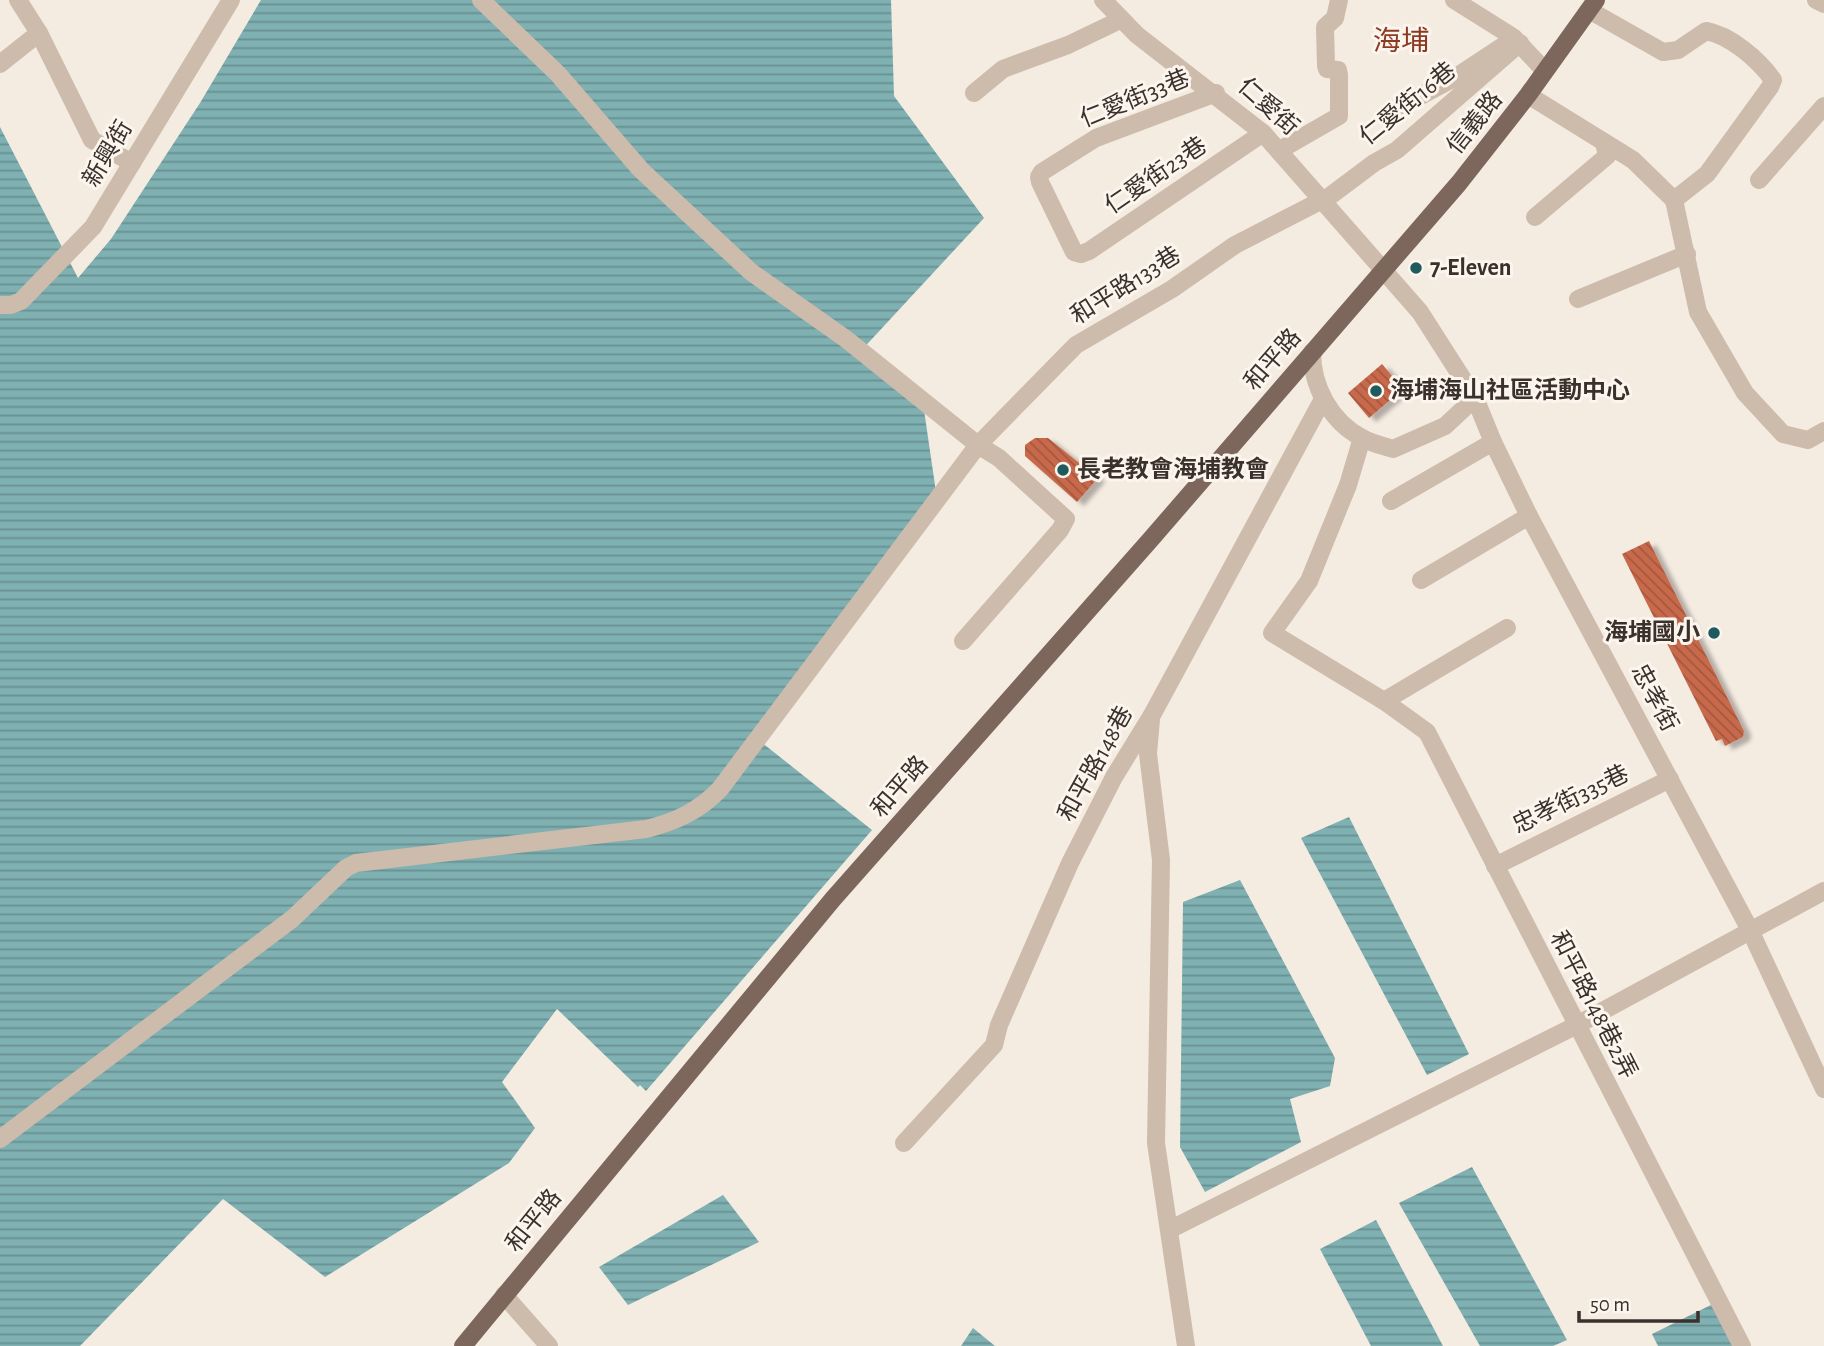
<svg xmlns="http://www.w3.org/2000/svg" width="1824" height="1346" viewBox="0 0 1824 1346" font-family="'Alegreya Sans','Noto Sans TC',sans-serif">
	<defs>
		<pattern id="water-rules" width="6" height="5" patternUnits="userSpaceOnUse" patternTransform="scale(1.75)"><rect width="6" height="5" fill="#7fb0b2"/><path d="M0 2.5h6" fill="none" stroke="#699091"/></pattern>
		<pattern id="building-back-hatch" width="6" height="6" patternUnits="userSpaceOnUse" patternTransform="scale(1.75)"><rect width="6" height="6" fill="#c8694b"/><path d="M-1 5l2 2M0 0l6 6M5-1l2 2" fill="none" stroke="#a4573f"/></pattern>
		<filter id="shadow"><feDropShadow dx="7" dy="4" stdDeviation="2" flood-color="#0004"/></filter>
	</defs>
	<rect width="100%" height="100%" fill="#f4ebe1"/>
	<g fill="url(#water-rules)">
		<path d="M261,0h630l3,96 90,122 -126,136 66,56 12,82 -180,246 116,92 -226,261 -6,-6 -2,2 -81,-78 -55,73 33,46 -26,35 -184,114 -102,-78 -143,147h-80v-1219l78,151 33,-39 89,-136z"/>
		<path d="M1349,817l120,237 -42,21 -126,-237z"/>
		<path d="M1240,880l95,178 -5,28 -40,13 11,43 -96,50 -25,-45 3,-245z"/>
		<path d="M1472,1167l95,173 -14,6h-73l-81,-143z"/>
		<path d="M723,1195l36,47 -131,63 -29,-38z"/>
		<path d="M1376,1220l67,126h-72l-51,-97z"/>
		<path d="M1719,1301l18,45h-79l-6,-12z"/>
		<path d="M973,1328l22,18h-34z"/>
	</g>
	<g fill="url(#building-back-hatch)" filter="url(#shadow)">
		<path d="M1382,364l21,25 -34,29 -21,-25z"/>
		<path d="M1035,438h13l50,40 -21,24 -52,-46v-11z"/>
		<path d="M1649,541l95,190 -1,6 -18,9 -3,-7 -6,2 -94,-187z"/>
	</g>
	<g fill="none" stroke-linecap="round" stroke-linejoin="round">
		<g stroke="#cdbbac" stroke-width="18">
			<path d="M18,0l21,33 53,107 40,23"/>
			<path d="M481,0l77,74 83,96 110,102 95,67 132,106 21,13 67,61 -6,11 -97,111"/>
			<path d="M1103,0l34,35 126,98 157,179 55,86 18,44 36,74 221,414 74,159"/>
			<path d="M1454,0l59,37 31,33"/>
			<path d="M1816,0l8,4"/>
			<path d="M1589,10l74,42 15,-2 28,-19c24,4 53,29 67,49l-3,7 -63,87 -33,26"/>
			<path d="M0,64l39,-31"/>
			<path d="M974,93l29,-24 65,-24 52,-25"/>
			<path d="M1216,93l-120,45 -54,34 -3,5 1,5 34,70 7,2 8,-3 174,-118"/>
			<path d="M1528,95l105,65 41,40 24,112 47,81 38,41 25,6 16,-9"/>
			<path d="M1392,111l64,-34 47,-31"/>
			<path d="M1280,150l59,-34v-41l-1,-5 -11,-1 -1,-3 -1,-39 10,-9 4,-18"/>
			<path d="M1759,180l65,-74"/>
			<path d="M1535,217l72,-61 -3,-14"/>
			<path d="M1578,299l109,-45"/>
			<path d="M0,305h11l10,-4 72,-74 138,-227"/>
			<path d="M1312,352c0,34 18,69 50,86 9,5 21,8 31,11l52,-23 30,-28"/>
			<path d="M1362,438l-14,47 -39,96 -37,52 112,68 43,31 315,614"/>
			<path d="M1391,501l102,-59"/>
			<path d="M1421,580l108,-64"/>
			<path d="M1384,701l123,-73"/>
			<path d="M1151,719l-3,35 13,106 -5,283 30,203"/>
			<path d="M1495,866l175,-87"/>
			<path d="M0,1139l292,-220 54,-51 10,-5 290,-34c29,-7 53,-18 74,-40l258,-344 98,-100 96,-56 63,-44 95,-49 44,-33 23,-13 123,-107"/>
			<path d="M904,1143l90,-98 5,-20 71,-162 44,-86 38,-62 171,-316"/>
			<path d="M1171,1229l404,-203 249,-135"/>
			<path d="M504,1295l45,51"/>
		</g>
		<path stroke="#7d675c" stroke-width="18" d="M463,1346l370,-447 318,-360 308,-356 69,-88 68,-95"/>
	</g>
	<g fill="#1f5a5e" stroke="#fbf5ee" stroke-width="2.5">
		<circle cx="1416" cy="268" r="7"/>
		<circle cx="1376" cy="391" r="7"/>
		<circle cx="1063" cy="470" r="7"/>
		<circle cx="1714" cy="633" r="7"/>
	</g>
	<g text-anchor="middle" dominant-baseline="central" stroke-width="6" stroke-linejoin="round" paint-order="stroke">
		<g font-size="24" fill="#3b302b" stroke="#fbf5ee">
			<text transform="translate(1135 99) rotate(-22)">仁愛街33巷</text>
			<text transform="translate(1408 104) rotate(-39)">仁愛街16巷</text>
			<text transform="translate(1268 107) rotate(42)">仁愛街</text>
			<text transform="translate(1475 123) rotate(-51)">信義路</text>
			<text transform="translate(108 154) rotate(-59)">新興街</text>
			<text transform="translate(1156 176) rotate(-34)">仁愛街23巷</text>
			<text transform="translate(1126 286) rotate(-32)">和平路133巷</text>
			<text transform="translate(1273 360) rotate(-49)">和平路</text>
			<text transform="translate(1654 698) rotate(62)">忠孝街</text>
			<text transform="translate(1096 764) rotate(-61)">和平路148巷</text>
			<text transform="translate(900 787) rotate(-49)">和平路</text>
			<text transform="translate(1571 800) rotate(-26)">忠孝街335巷</text>
			<text transform="translate(1593 1005) rotate(63)">和平路148巷2弄</text>
			<text transform="translate(534 1221) rotate(-51)">和平路</text>
		</g>
		<g font-size="24" font-weight="bold" fill="#3b302b" stroke="#fbf5ee" text-anchor="start">
			<text x="1430" y="268">7-Eleven</text>
			<text x="1390" y="391">海埔海山社區活動中心</text>
			<text x="1077" y="470">長老教會海埔教會</text>
			<text x="1700" y="633" text-anchor="end">海埔國小</text>
		</g>
		<g font-size="28" fill="#8c3b22" stroke="#fbf5ee">
			<text x="1401" y="42">海埔</text>
		</g>
	</g>
	<path d="M1579 1311v10h119v-10" fill="none" stroke="#3b302b" stroke-width="3.5"/>
	<text x="1590" y="1311" font-size="21" fill="#3b302b" stroke="#fbf5ee" stroke-width="5" paint-order="stroke">50 m</text>
</svg>
